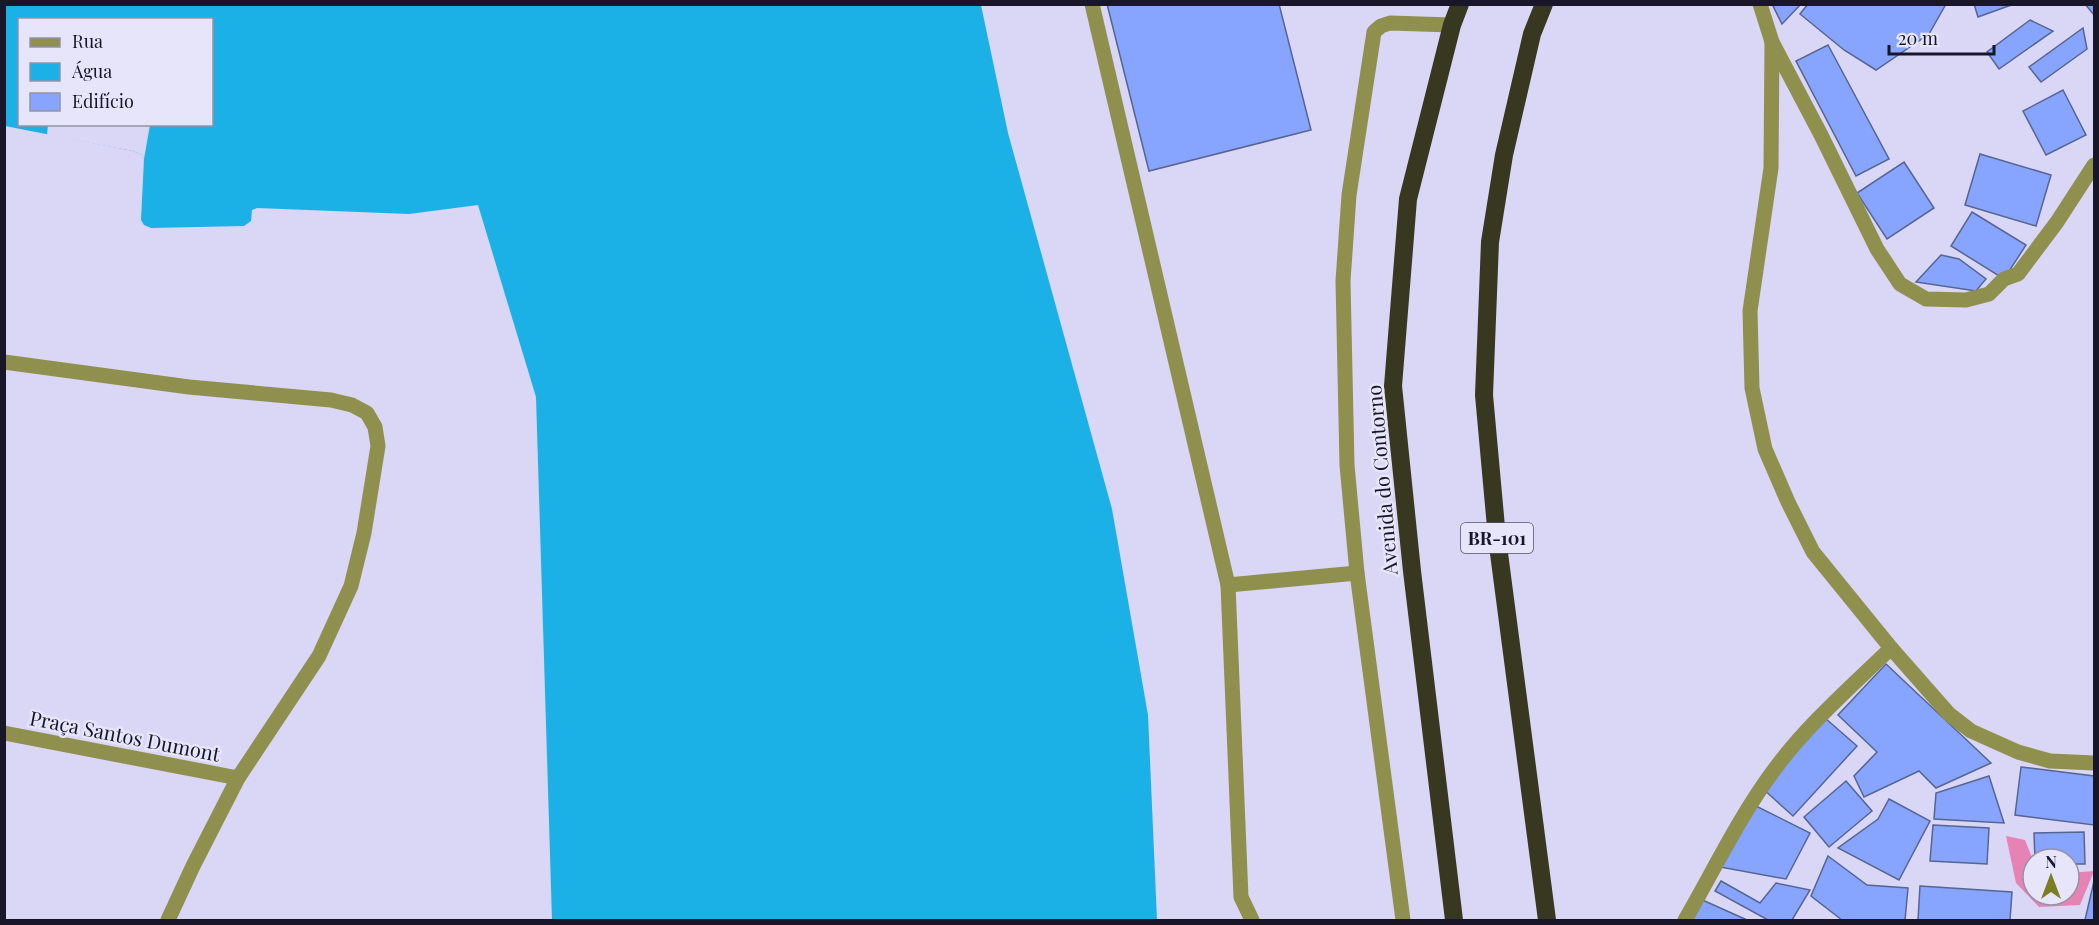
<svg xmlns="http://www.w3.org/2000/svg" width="2099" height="925" viewBox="0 0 2099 925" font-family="'Playfair Display',serif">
	<rect width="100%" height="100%" fill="#d9d6f6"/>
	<path fill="#e782b5" d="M2006,836l19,4 8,20v35h36v-22l25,-2 -14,34 -41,2 -23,-24z"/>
	<path fill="#1cb1e6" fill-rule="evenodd" d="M4,5h977l27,128 104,376 36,206 9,205h-605l-16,-523 -58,-192 -69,9 -152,-6 -5,2 -1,11 -7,5 -93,2 -7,-3 -3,-5 3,-61 -2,-4 -9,-4 -128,-25zM20,20h192v104h-192z"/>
	<path fill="#d9d6f6" d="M48,125h102l-6,34 -2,-4 -9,-4 -86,-16z"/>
	<g fill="#87a4fe" stroke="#566591" stroke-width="1.5">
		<path d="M1107,4h172l32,126 -162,41z"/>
		<path d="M1772,4h29l-19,20z"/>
		<path d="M1808,4h138l-17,30 -53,36 -32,-20 -44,-36z"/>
		<path d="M1974,4h40l-36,13z"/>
		<path d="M2085,4h9v11z"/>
		<path d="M2030,20l23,11 -54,38 -12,-17z"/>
		<path d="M2083,28l4,21 -46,33 -12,-15z"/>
		<path d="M1828,45l61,114 -33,17 -60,-115z"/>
		<path d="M2063,90l23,45 -40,20 -23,-44z"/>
		<path d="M1980,154l71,21 -15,51 -71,-21z"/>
		<path d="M1904,162l30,46 -47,31 -30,-46z"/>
		<path d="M1972,212l54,33 -22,34 -53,-33z"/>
		<path d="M1941,255l18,4 27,20 -10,12 -60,-9z"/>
		<path d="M1886,664l105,99 -55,25 -17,-17 -55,26 -10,-21 23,-24 -39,-37z"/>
		<path d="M1825,718l32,28 -64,70 -31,-28z"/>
		<path d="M2021,767l73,9v49l-79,-10z"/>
		<path d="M1989,776l15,47 -70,-4 2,-26z"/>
		<path d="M1846,781l26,30 -43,36 -25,-30z"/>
		<path d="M1889,799l41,22 -31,59 -61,-32 40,-29z"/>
		<path d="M1752,804l58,29 -24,46 -66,-12z"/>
		<path d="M1933,825l56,3 -2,36 -57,-3z"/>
		<path d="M2084,832l1,32h-16v-5h-34l-1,-26z"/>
		<path d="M1828,856l39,29 41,3 -3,32h-63l-31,-24z"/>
		<path d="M1721,881l39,22 16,-20 34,7 -18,30h-24l-53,-29z"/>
		<path d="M2094,881v39h-9z"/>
		<path d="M1920,886l92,6 -2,28h-92z"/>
		<path d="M1698,898l49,22h-59z"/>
	</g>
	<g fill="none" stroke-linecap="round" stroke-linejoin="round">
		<g stroke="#8f904e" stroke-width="15">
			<path d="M1092,4l136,581 13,312 11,23"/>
			<path d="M1760,4l12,38 49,93 56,114 23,35 26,15 40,1 23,-6 15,-15 14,-5 39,-52 37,-57"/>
			<path d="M1772,42l-1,126 -21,143 2,77 13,61 23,53 25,50 78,96 58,66 22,17 47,21 32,9 44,2"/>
			<path d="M4,362l185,25 142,13 21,5 15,8 8,14 3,19 -14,87 -13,53 -32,70 -81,122 -45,88 -25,54"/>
			<path d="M1228,585l129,-12"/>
			<path d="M4,733l234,45"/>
			<path d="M1403,920l-46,-347 -10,-108 -4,-184 6,-86 25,-163 7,-6 9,-3 62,2"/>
			<path d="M1685,920c29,-50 54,-103 89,-150 33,-45 77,-83 117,-122"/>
		</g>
		<g stroke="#37381f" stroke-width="18">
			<path d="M1544,4l-12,30 -28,121 -14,87 -6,153 13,143 50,382"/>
			<path d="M1454,920l-42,-349 -19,-185 15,-187 44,-174 8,-21"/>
		</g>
	</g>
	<g text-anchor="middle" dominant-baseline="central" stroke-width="5" stroke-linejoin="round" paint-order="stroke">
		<rect fill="#e6e5fa" stroke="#565468" stroke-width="1.5" x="1461" y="523" width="72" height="30" rx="4.5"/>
		<g font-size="18" font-weight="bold" fill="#191629">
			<text x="1497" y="538">BR-101</text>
		</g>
		<g font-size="20" fill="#191629" stroke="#e6e5fa">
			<text transform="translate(1381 480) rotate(-95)">Avenida do Contorno</text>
			<text transform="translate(125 735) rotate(11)">Praça Santos Dumont</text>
		</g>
	</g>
	<rect width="2099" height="925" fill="none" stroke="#191629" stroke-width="12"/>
	<rect x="18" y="18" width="195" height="108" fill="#e6e5fa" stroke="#9492a6" stroke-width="1.5"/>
	<rect x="30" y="38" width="30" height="9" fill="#8f904e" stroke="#9492a6" stroke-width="1.5"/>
	<text x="72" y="48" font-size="18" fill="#191629">Rua</text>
	<rect x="30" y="63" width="30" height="18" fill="#1cb1e6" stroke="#9492a6" stroke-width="1.5"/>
	<text x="72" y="78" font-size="18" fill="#191629">Água</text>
	<rect x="30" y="93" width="30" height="18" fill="#87a4fe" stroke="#9492a6" stroke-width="1.5"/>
	<text x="72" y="108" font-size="18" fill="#191629">Edifício</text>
	<g transform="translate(2051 877)"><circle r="28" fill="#e6e5fa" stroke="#9492a6" stroke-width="1.5"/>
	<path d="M0-4.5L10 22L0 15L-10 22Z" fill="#7b7c24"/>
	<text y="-9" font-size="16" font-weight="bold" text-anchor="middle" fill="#191629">N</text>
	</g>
	<path d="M1889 45v9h105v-9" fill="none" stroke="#191629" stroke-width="3"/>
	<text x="1898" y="45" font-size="18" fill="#191629" stroke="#e6e5fa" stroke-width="4.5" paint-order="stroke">20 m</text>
</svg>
